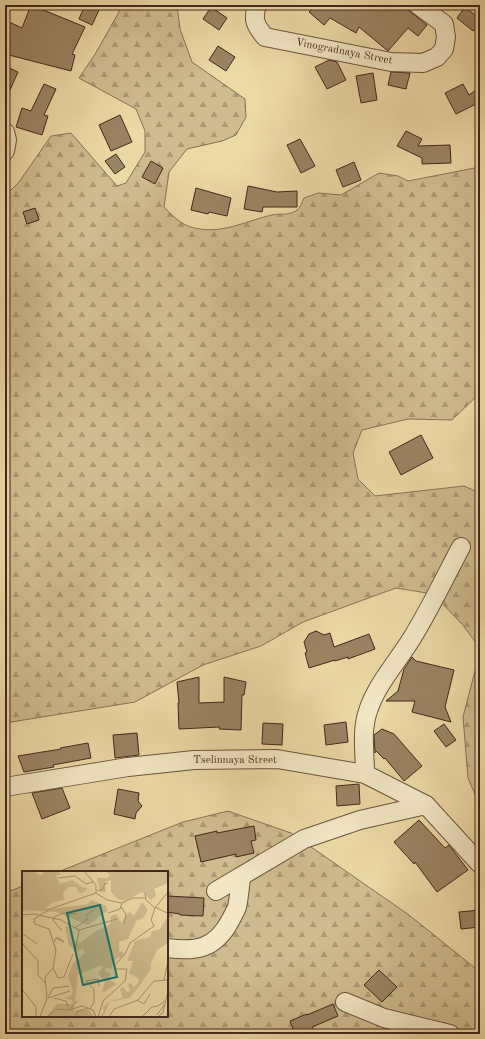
<svg xmlns="http://www.w3.org/2000/svg" width="485" height="1039" viewBox="0 0 485 1039" font-family="'Old Standard TT',serif">
	<defs>
		<pattern id="forest-firs" width="22" height="20" patternUnits="userSpaceOnUse"><rect width="22" height="20" fill="#cebb8f"/><path d="M5 1l3.5 6h-7zM16 11l3.5 6h-7z" fill="#a99874"/></pattern>
	</defs>
	<rect width="100%" height="100%" fill="#ebd9a6"/>
	<filter id="stains"><feTurbulence type="fractalNoise" baseFrequency=".005" numOctaves="4"/><feColorMatrix values="0 0 0 0 .2 0 0 0 0 .09 0 0 0 0 .02 0 0 0 .5 -.17"/></filter>
	<radialGradient id="worn" r=".72"><stop offset=".6" stop-color="#630" stop-opacity="0"/><stop offset="1" stop-color="#630" stop-opacity=".3"/></radialGradient>
	<g fill="url(#forest-firs)" stroke="#887156">
		<path d="M121,5h56l3,24 12,33 53,37 1,18 -10,18 -14,6 -35,8 -18,23 -5,35c12,12 19,20 36,22 25,4 49,-9 72,-14 10,-2 14,1 24,-4 4,-3 6,-8 8,-13l14,-5 23,2 38,-22 19,3 10,5 72,-14v226l-28,27 -44,-1 -46,11 -9,23 5,26 17,17 89,-10 16,7v155l-18,-24 -29,-30 -37,-6 -93,34 -42,24 -58,19 -68,37 -130,21v-527l14,-14 32,-46 20,-3 46,53 9,-3 19,-31v-21l-9,-22 -57,-31 15,-22 25,-44z"/>
		<path d="M480,652v154l-12,-28 -5,-61z"/>
		<path d="M228,811l63,22 118,82 71,57v62h-475v-141l18,-7v130h144v-144h-109l125,-50z"/>
	</g>
	<g fill="#9a8464" stroke="#42271c">
		<path d="M31,5l54,22 -13,27 3,1 -4,16 -66,-17v-34l17,8z"/>
		<path d="M85,5h8l7,3 -8,17 -13,-6z"/>
		<path d="M316,5h86l25,20 -9,11 -10,-8 -20,23 -29,-24 -3,6 -26,-15 -6,7 -15,-13z"/>
		<path d="M211,7l16,11 -8,12 -16,-11z"/>
		<path d="M465,7l15,12v4l-7,8 -16,-13z"/>
		<path d="M218,46l17,11 -9,14 -17,-11z"/>
		<path d="M329,60l8,2 9,18 -19,9 -12,-22z"/>
		<path d="M5,66l13,6 -13,29z"/>
		<path d="M391,72l19,1 -4,16 -18,-4z"/>
		<path d="M373,73l4,27 -16,3 -5,-27z"/>
		<path d="M44,84l12,5 -12,26 4,1 -6,19 -26,-8 6,-19 9,3z"/>
		<path d="M463,84l6,11 11,-8v15l-24,12 -11,-21z"/>
		<path d="M120,115l12,27 -21,9 -12,-26z"/>
		<path d="M406,131l16,8 -4,7 32,-1 1,18 -29,1v-6l-25,-12z"/>
		<path d="M300,139l15,27 -14,7 -14,-28z"/>
		<path d="M116,154l9,13 -10,7 -10,-13z"/>
		<path d="M151,161l12,7 -8,16 -13,-7z"/>
		<path d="M354,162l7,18 -18,7 -7,-17z"/>
		<path d="M248,186l29,6 20,-1v16h-34l-1,5 -18,-3z"/>
		<path d="M196,188l35,10 -4,18 -18,-4 -1,2 -17,-4z"/>
		<path d="M35,208l4,12 -12,4 -4,-12z"/>
		<path d="M421,435l12,23 -32,17 -12,-23z"/>
		<path d="M316,631l8,4 6,-2 4,14 35,-13 6,15 -27,10v-2l-13,4v-1l-26,8 -4,-15 2,-1 -3,-10 5,-8z"/>
		<path d="M412,657l4,4 38,9 -9,37 6,15 -39,-10 3,-11h-29l12,-10 6,-22z"/>
		<path d="M199,677v26l25,-1v-25l22,5 -2,13h-2l-1,35 -22,-1 1,-2 -41,2 -1,-26h1l-2,-21z"/>
		<path d="M346,722l2,20 -22,3 -2,-20z"/>
		<path d="M263,723l20,1 -1,21 -20,-1z"/>
		<path d="M444,724l12,16 -10,7 -12,-16z"/>
		<path d="M382,729l12,5 28,32 -18,15 -19,-23 -1,1 -8,-8 -1,2 -1,-18z"/>
		<path d="M137,733l2,22 -24,3 -2,-23z"/>
		<path d="M88,743l3,15 -38,7 1,2 -30,5 -6,-16 43,-7 -1,-1z"/>
		<path d="M359,784l1,20 -23,2 -1,-20z"/>
		<path d="M62,788l8,20 -28,11 -10,-26z"/>
		<path d="M118,789l21,4 -1,8 4,5 -6,7 -1,6 -21,-5z"/>
		<path d="M419,820l26,28 4,-3 19,25 -31,22 -22,-30 -1,2 -20,-22z"/>
		<path d="M254,826l2,14 -5,1 3,12 -18,4v-3l-35,8 -6,-26 22,-5v2z"/>
		<path d="M167,896l37,2 -1,18 -23,-1v-1l-13,-2z"/>
		<path d="M480,910v17l-19,2 -2,-17z"/>
		<path d="M379,970l18,17 -15,15 -18,-17z"/>
		<path d="M333,1004l5,12 -26,11 3,7h-20l-5,-13 17,-7v1z"/>
	</g>
	<g fill="none" stroke-linecap="round" stroke-linejoin="round">
		<defs>
			<g id="minor">
				<path d="M257,5c-5,15 -1,21 8,32l126,25 32,1 14,-6 7,-8 2,-12 -2,-13 -26,-19"/>
				<path d="M5,132l2,8 -2,11"/>
				<path d="M365,774c0,-21 -4,-43 3,-63 8,-26 30,-50 44,-73 18,-29 33,-61 49,-91"/>
				<path d="M5,787l123,-20 66,-7 83,-1 88,15 61,31 54,59"/>
				<path d="M216,891l88,-52 56,-19 66,-15"/>
				<path d="M167,948c29,4 48,1 63,-27 2,-4 5,-9 7,-14 2,-9 3,-20 4,-30"/>
				<path d="M345,1002l39,16 66,16"/>
			</g>
		</defs>
		<use href="#minor" stroke="#6c543e" stroke-width="20"/>
		<use href="#minor" stroke="#f2e6c5" stroke-width="18"/>
	</g>
	<g text-anchor="middle" dominant-baseline="central" stroke-width="3" stroke-linejoin="round" paint-order="stroke">
		<g font-size="11" fill="#42271c" stroke="#f2e6c5">
			<text transform="translate(344 52) rotate(11)">Vinogradnaya Street</text>
			<text x="235" y="760">Tselinnaya Street</text>
		</g>
	</g>
	<g transform="translate(22 871)">
		<rect width="146" height="146" fill="#ebd9a6"/>
		<path d="M0,0h11l8,5 4,-5h12l4,3 -5,2 4,8 12,-4 10,7 6,1 -6,5 -4,-1 -2,-5h-7l-6,6 1,7 -11,2 -7,6 4,1 38,-5 4,-4 14,6 1,5 -19,14 -32,-13 -34,-2zM84,0h62v12l-14,6 2,7 -5,4 -9,-8 -17,9 -7,-2 -7,-7v-12l-6,2 1,10h-6l-3,-14h10l3,-3zM120,31l6,8 -5,8 -7,3 -8,18 -9,3v9l5,2 -2,4 -5,1 -6,11 -6,-2 1,5 4,1 -1,7 8,4 -15,9 3,-12 -7,-8 5,-5 -2,-3 -23,10 -4,35h15l5,7h-48l11,-13h16l-1,-4 -8,-2 8,-3 1,-4 -5,-15 5,-13 12,-10 -2,-4 -7,2 -7,-5 -4,-19 3,-2 5,15 7,3 16,-12 14,-6 1,-9 5,-2 5,9 8,-11 5,4zM145,47l1,25 -11,7 -6,13v6l-13,19 -9,10 -15,3h-4l-6,14 -5,2 5,-5 -1,-5 7,-6 13,-3 -3,-9 3,-2 5,6 2,-3 -2,-5 2,-2 4,4 4,-4 1,-4 -10,-6 4,-12h-6l8,-20 15,-4 2,-6 8,-2z" fill="#cebb8f"/>
		<path fill="none" stroke="#a7926f" stroke-width="1" d="M62,0l12,14v8M36,7l17,-2 11,8 7,-2M75,20l6,-2 2,-6 3,1M74,22l11,7 15,3 -2,6 -12,4M100,32l11,-5h12M99,36l5,7 -2,10M133,36l12,6M133,37l13,-16M0,44l12,-1 27,6 18,10 38,-11M64,49l1,-5 8,-6M53,57l13,-9M40,60l-9,-11 1,-3 9,-4 14,1M0,62l15,11M32,71l2,-4 8,4 -7,-5M0,72l16,18v14l7,8M54,76l3,-17M31,97l5,10 6,-1 9,-23M142,109l4,-19M0,118l14,18v10M26,126l5,-9 16,-2M26,127l22,-7M32,127l12,3 2,6M115,129l7,4 6,-10M68,138l4,-7v-13l-8,-8 12,-2 1,7M47,139l8,-9M135,144l7,-10M18,146l7,-19 -2,-21 8,-9 3,-18 -7,-21 -14,-5 -1,-5 16,-10 46,-16M26,146l8,-8 13,1 13,-4 11,4 3,7M53,146l3,-6 11,-3M76,146l5,-16 22,-20 2,-12h-11l-2,-3 11,-12 5,-11 24,-17 -3,-6 4,-12 -9,-8 -1,-7M87,146l5,-8 24,-9 16,-19 14,-1M120,146l10,-10 6,-1 7,-5M136,146l5,-5 5,-21"/>
		<path fill="#0f766e" fill-opacity="0.15" stroke="#0f766e" stroke-width="2" d="M78,34l17,72 -34,8 -16,-72z"/>
		<rect width="146" height="146" fill="none" stroke="#42271c" stroke-width="2"/>
	</g>
	<rect width="485" height="1039" fill="none" stroke="#ebd9a6" stroke-width="20"/>
	<rect x="6" y="6" width="473" height="1027" fill="none" stroke="#42271c" stroke-width="2"/>
	<rect x="10" y="10" width="465" height="1019" fill="none" stroke="#42271c"/>
	<rect width="100%" height="100%" filter="url(#stains)"/>
	<rect width="100%" height="100%" fill="url(#worn)"/>
</svg>
